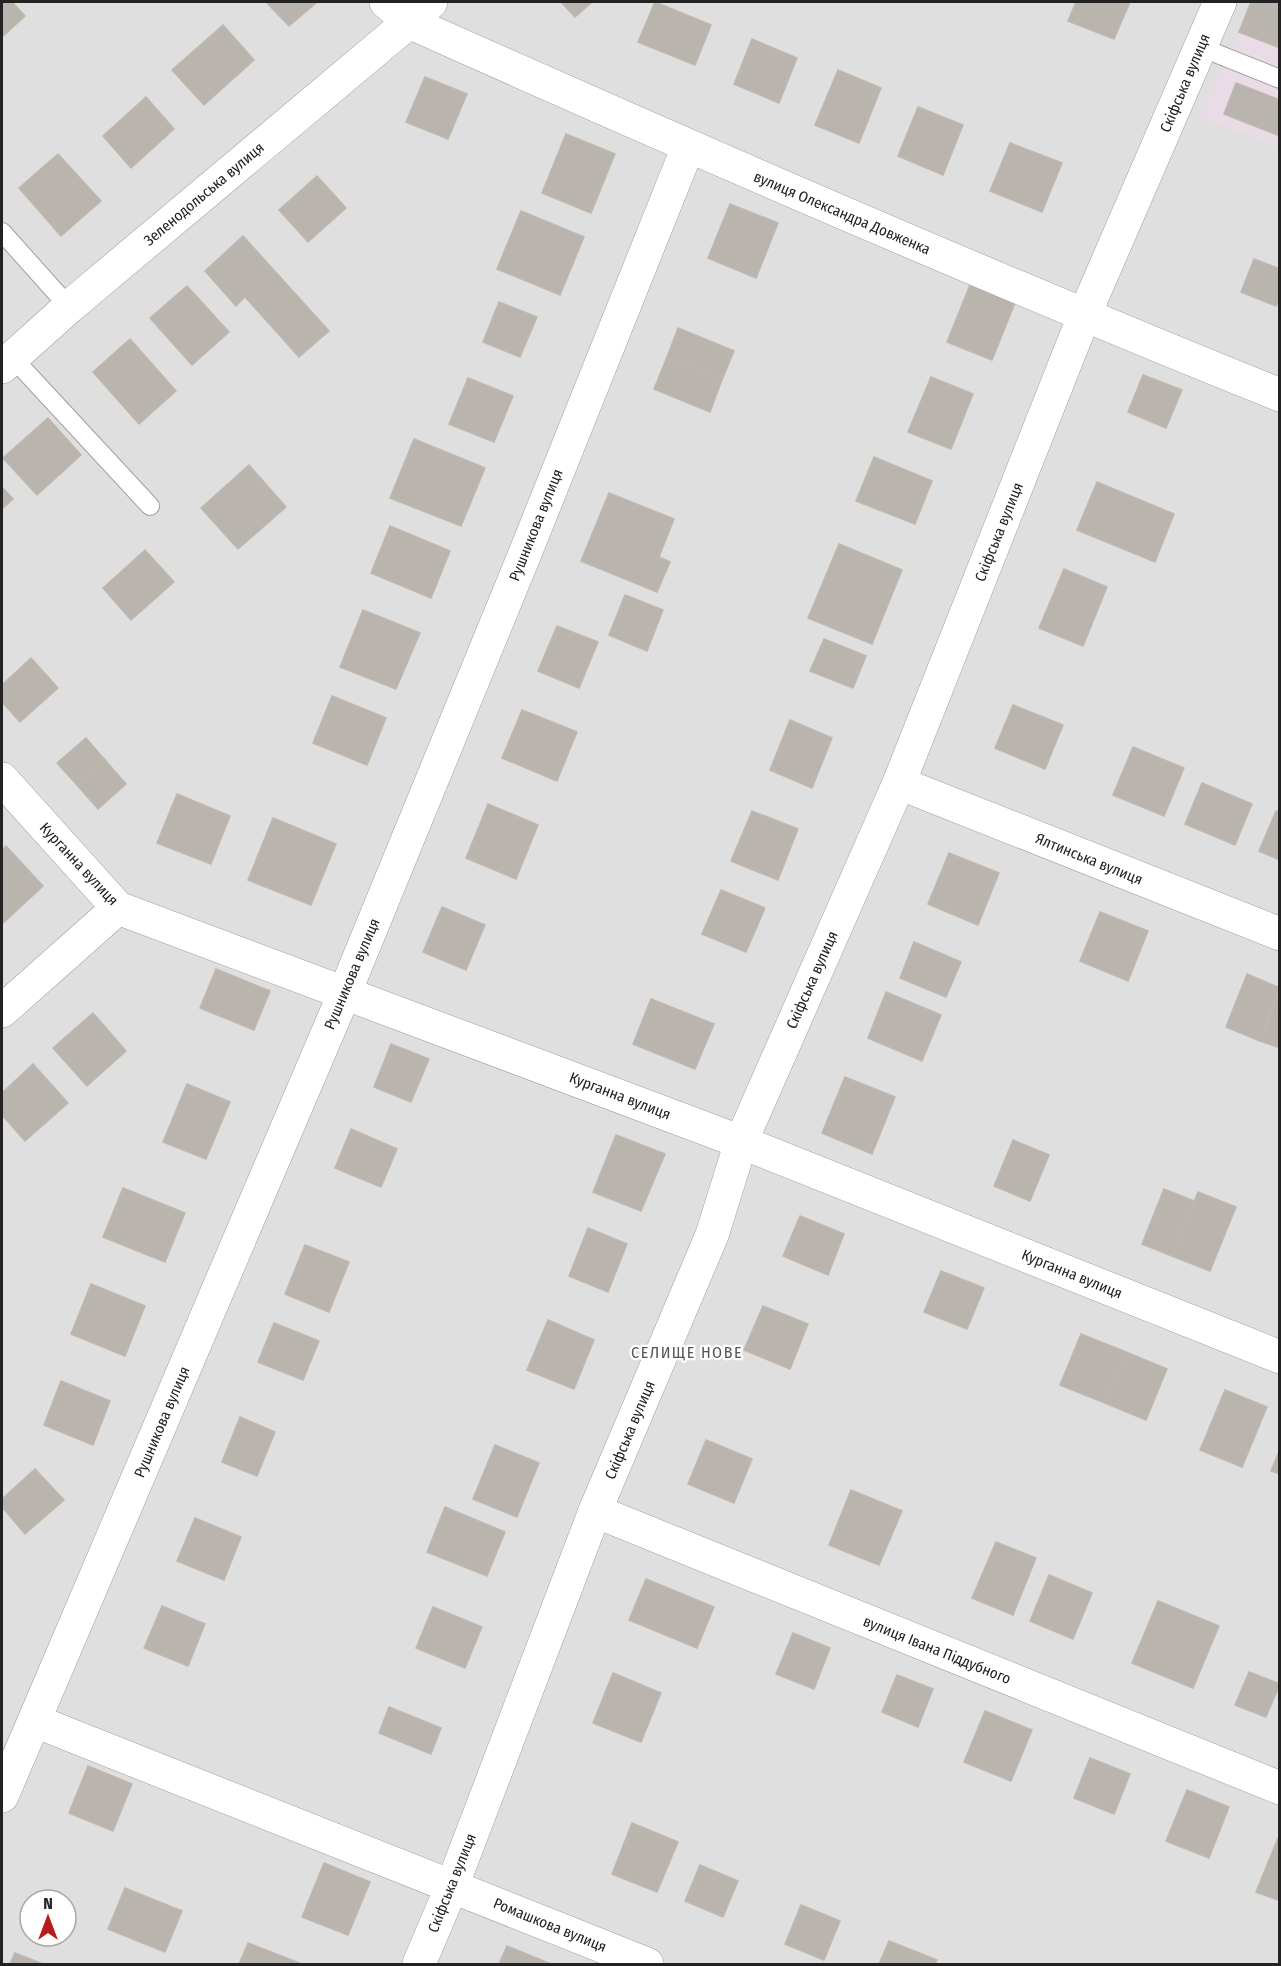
<svg xmlns="http://www.w3.org/2000/svg" width="1281" height="1966" viewBox="0 0 1281 1966" font-family="'Fira Sans Condensed',sans-serif">
	<rect width="100%" height="100%" fill="#f1eeea"/>
	<path fill="#dfdfdf" fill-rule="evenodd" d="M2,2h1277v1962h-1277zM30,1900h36v36h-36z"/>
	<path fill="#e9dce7" d="M1255,2h24v145l-81,-31z"/>
	<g fill="#bab4af" stroke="#c1b6ad" stroke-width="1.5">
		<path d="M2,2h10l13,14 -23,21z"/>
		<path d="M266,2h51l-28,24z"/>
		<path d="M561,2h31l-17,15z"/>
		<path d="M655,2l56,23 -16,40 -57,-23z"/>
		<path d="M1076,2h54l-16,37 -46,-18z"/>
		<path d="M1251,2h29v46l-41,-16z"/>
		<path d="M223,25l31,35 -50,45 -32,-35z"/>
		<path d="M752,39l45,19 -18,45 -45,-19z"/>
		<path d="M838,70l43,18 -22,55 -44,-18z"/>
		<path d="M425,77l42,17 -19,45 -42,-17z"/>
		<path d="M1236,83l44,17v36l-56,-22z"/>
		<path d="M146,97l28,32 -43,39 -28,-32z"/>
		<path d="M918,107l45,18 -20,50 -45,-19z"/>
		<path d="M566,134l49,20 -24,59 -49,-20z"/>
		<path d="M1010,143l52,20 -20,49 -52,-21z"/>
		<path d="M58,154l43,47 -40,35 -42,-48z"/>
		<path d="M317,176l29,32 -38,34 -29,-32z"/>
		<path d="M730,204l48,19 -22,55 -48,-20z"/>
		<path d="M521,211l63,26 -24,58 -63,-26z"/>
		<path d="M243,236l86,95 -30,26 -54,-60 -9,9 -31,-35z"/>
		<path d="M1254,259l26,10v29l-4,8 -35,-14z"/>
		<path d="M970,285l45,18 -23,57 -45,-18z"/>
		<path d="M187,286l42,46 -37,33 -42,-47z"/>
		<path d="M499,302l38,15 -17,40 -37,-15z"/>
		<path d="M678,328l56,23 -12,29 -55,-23z"/>
		<path d="M130,339l46,52 -37,33 -46,-52z"/>
		<path d="M667,357l55,23 -12,32 -56,-23z"/>
		<path d="M1143,375l39,15 -16,38 -38,-16z"/>
		<path d="M931,377l42,17 -22,55 -43,-17z"/>
		<path d="M468,378l45,18 -19,46 -45,-18z"/>
		<path d="M48,418l33,37 -44,40 -34,-37z"/>
		<path d="M414,439l71,29 -24,58 -71,-28z"/>
		<path d="M874,457l58,24 -17,43 -59,-23z"/>
		<path d="M249,465l37,42 -48,42 -37,-41z"/>
		<path d="M1097,482l77,32 -19,48 -78,-32z"/>
		<path d="M2,487l11,12 -11,10z"/>
		<path d="M609,493l65,26 -15,38 11,5 -13,30 -76,-31z"/>
		<path d="M390,526l60,25 -19,47 -60,-25z"/>
		<path d="M839,544l63,26 -30,74 -64,-26z"/>
		<path d="M145,550l29,32 -43,38 -28,-32z"/>
		<path d="M1064,569l43,18 -24,59 -44,-18z"/>
		<path d="M625,595l38,15 -16,41 -38,-16z"/>
		<path d="M363,610l57,23 -24,56 -56,-22z"/>
		<path d="M557,626l41,16 -19,46 -41,-17z"/>
		<path d="M824,639l42,17 -13,32 -43,-17z"/>
		<path d="M31,658l27,30 -38,34 -18,-20v-17z"/>
		<path d="M332,696l54,22 -19,47 -54,-22z"/>
		<path d="M1013,705l50,20 -18,44 -50,-21z"/>
		<path d="M522,710l55,22 -20,49 -55,-23z"/>
		<path d="M790,720l42,18 -20,50 -42,-18z"/>
		<path d="M86,738l19,22 -28,25 -20,-22z"/>
		<path d="M1133,747l51,21 -20,48 -51,-21z"/>
		<path d="M105,760l21,24 -28,25 -21,-24z"/>
		<path d="M1202,783l50,21 -17,41 -50,-21z"/>
		<path d="M177,794l53,22 -19,48 -54,-21z"/>
		<path d="M488,804l50,21 -22,54 -50,-21z"/>
		<path d="M752,811l46,18 -20,51 -47,-19z"/>
		<path d="M1276,811l4,2v47l-21,-9z"/>
		<path d="M273,818l63,26 -25,61 -63,-25z"/>
		<path d="M6,846l37,40 -41,38v-74z"/>
		<path d="M949,853l50,20 -21,52 -50,-21z"/>
		<path d="M721,890l44,18 -19,44 -44,-18z"/>
		<path d="M442,907l43,18 -19,45 -43,-18z"/>
		<path d="M1100,912l48,19 -20,50 -48,-20z"/>
		<path d="M914,942l47,20 -15,35 -46,-19z"/>
		<path d="M216,969l54,22 -16,39 -54,-22z"/>
		<path d="M1247,974l33,14 -20,53 -34,-14z"/>
		<path d="M1280,991v57l-20,-7z"/>
		<path d="M886,992l55,23 -19,46 -54,-23z"/>
		<path d="M651,999l63,25 -19,45 -62,-25z"/>
		<path d="M93,1013l33,38 -39,35 -34,-38z"/>
		<path d="M391,1044l38,15 -18,43 -37,-15z"/>
		<path d="M33,1064l35,39 -43,38 -23,-26v-22z"/>
		<path d="M845,1077l50,20 -23,57 -50,-21z"/>
		<path d="M187,1084l43,18 -24,57 -43,-17z"/>
		<path d="M351,1129l46,20 -16,38 -46,-19z"/>
		<path d="M616,1135l49,19 -24,57 -48,-19z"/>
		<path d="M1013,1140l36,15 -19,46 -36,-15z"/>
		<path d="M123,1188l62,25 -20,49 -62,-25z"/>
		<path d="M1164,1189l30,12 -22,55 -30,-12z"/>
		<path d="M1198,1192l38,15 -26,64 -38,-15z"/>
		<path d="M800,1216l44,18 -16,41 -45,-19z"/>
		<path d="M588,1228l39,16 -19,48 -39,-16z"/>
		<path d="M305,1245l44,17 -20,50 -44,-18z"/>
		<path d="M941,1271l43,17 -17,41 -43,-17z"/>
		<path d="M91,1284l54,22 -20,50 -54,-22z"/>
		<path d="M763,1306l45,18 -18,45 -46,-19z"/>
		<path d="M548,1320l46,20 -20,49 -47,-19z"/>
		<path d="M274,1323l45,18 -16,39 -45,-18z"/>
		<path d="M1081,1334l45,18 -21,51 -45,-18z"/>
		<path d="M1126,1352l41,17 -21,51 -41,-17z"/>
		<path d="M61,1381l49,20 -17,44 -49,-20z"/>
		<path d="M1225,1390l42,17 -25,60 -42,-17z"/>
		<path d="M240,1417l35,15 -18,44 -35,-14z"/>
		<path d="M706,1440l46,19 -18,44 -46,-19z"/>
		<path d="M495,1445l44,18 -22,54 -44,-18z"/>
		<path d="M1280,1449v25l-9,-3z"/>
		<path d="M35,1469l29,31 -39,34 -23,-27v-8z"/>
		<path d="M851,1490l51,21 -23,54 -50,-20z"/>
		<path d="M445,1507l60,25 -18,44 -60,-24z"/>
		<path d="M195,1518l46,19 -17,43 -47,-19z"/>
		<path d="M996,1542l40,16 -23,57 -41,-17z"/>
		<path d="M1049,1575l43,18 -19,46 -43,-18z"/>
		<path d="M646,1579l68,28 -17,41 -68,-28z"/>
		<path d="M1158,1601l61,25 -26,62 -61,-25z"/>
		<path d="M162,1606l43,18 -17,42 -44,-18z"/>
		<path d="M433,1607l49,20 -17,41 -49,-20z"/>
		<path d="M793,1633l37,15 -16,41 -38,-15z"/>
		<path d="M1249,1672l31,12 -14,33 -31,-12z"/>
		<path d="M613,1673l48,20 -20,49 -48,-19z"/>
		<path d="M897,1675l36,14 -15,38 -36,-15z"/>
		<path d="M389,1707l52,21 -10,26 -52,-21z"/>
		<path d="M985,1711l47,19 -21,51 -47,-19z"/>
		<path d="M1090,1758l40,16 -16,40 -40,-16z"/>
		<path d="M88,1766l44,18 -19,47 -44,-18z"/>
		<path d="M1187,1790l42,17 -20,51 -43,-17z"/>
		<path d="M632,1823l46,19 -21,50 -45,-18z"/>
		<path d="M1278,1838h2v63l-24,-9z"/>
		<path d="M324,1863l46,19 -22,53 -46,-18z"/>
		<path d="M700,1865l38,16 -15,36 -38,-16z"/>
		<path d="M125,1888l57,23 -17,41 -57,-23z"/>
		<path d="M801,1905l39,16 -16,39 -39,-16z"/>
		<path d="M889,1941l48,19 -2,4h-56z"/>
		<path d="M248,1943l54,21h-63z"/>
		<path d="M507,1946l44,18h-52z"/>
		<path d="M15,1953l28,11h-33z"/>
	</g>
	<g fill="none" stroke-linecap="round" stroke-linejoin="round">
		<defs>
			<g id="lane">
				<path d="M1200,47l80,32"/>
				<path d="M2,232l67,75"/>
				<path d="M12,357l138,149"/>
			</g>
			<g id="street">
				<path d="M386,2l23,20c288,129 578,255 871,373"/>
				<path d="M2,367l67,-60 340,-285 22,-20"/>
				<path d="M2,779l116,129 623,234 539,215"/>
				<path d="M899,783l381,151"/>
				<path d="M2,1011l116,-103"/>
				<path d="M595,1511l685,277"/>
				<path d="M35,1721l612,243"/>
				<path d="M2,1796l343,-804 179,-436 164,-409"/>
				<path d="M419,1964l33,-78 143,-375 117,-276 29,-93 158,-359 185,-467 136,-314"/>
			</g>
		</defs>
		<use href="#lane" stroke="#9f9f9f" stroke-width="20"/>
		<use href="#street" stroke="#9f9f9f" stroke-width="34"/>
		<use href="#lane" stroke="#fff" stroke-width="18"/>
		<use href="#street" stroke="#fff" stroke-width="33"/>
	</g>
	<g text-anchor="middle" dominant-baseline="central" stroke-width="4.5" stroke-linejoin="round" paint-order="stroke">
		<g font-size="15" fill="#222" stroke="#fff">
			<text transform="translate(1185 83) rotate(-67)">Скіфська вулиця</text>
			<text transform="translate(204 194) rotate(-40)">Зеленодольська вулиця</text>
			<text transform="translate(842 213) rotate(23)">вулиця Олександра Довженка</text>
			<text transform="translate(536 525) rotate(-68)">Рушникова вулиця</text>
			<text transform="translate(999 532) rotate(-68)">Скіфська вулиця</text>
			<text transform="translate(1089 859) rotate(22)">Ялтинська вулиця</text>
			<text transform="translate(79 864) rotate(47)">Курганна вулиця</text>
			<text transform="translate(352 974) rotate(-67)">Рушникова вулиця</text>
			<text transform="translate(812 980) rotate(-66)">Скіфська вулиця</text>
			<text transform="translate(620 1096) rotate(21)">Курганна вулиця</text>
			<text transform="translate(1072 1274) rotate(22)">Курганна вулиця</text>
			<text transform="translate(162 1422) rotate(-67)">Рушникова вулиця</text>
			<text transform="translate(630 1430) rotate(-67)">Скіфська вулиця</text>
			<text transform="translate(937 1650) rotate(22)">вулиця Івана Піддубного</text>
			<text transform="translate(452 1883) rotate(-68)">Скіфська вулиця</text>
			<text transform="translate(550 1925) rotate(22)">Ромашкова вулиця</text>
		</g>
		<g font-size="16" letter-spacing="1.5" fill="#555" stroke="#fff">
			<text x="687" y="1352">СЕЛИЩЕ НОВЕ</text>
		</g>
	</g>
	<rect width="1281" height="1966" fill="none" stroke="#222222" stroke-width="6"/>
	<g transform="translate(48 1918)"><circle r="28" fill="#ffffff" stroke="#a7a7a7" stroke-width="1.5"/>
	<path d="M0-4.5L10 22L0 15L-10 22Z" fill="#b91a1d"/>
	<text y="-9" font-size="16" font-weight="bold" text-anchor="middle" fill="#222222">N</text>
	</g>
</svg>
